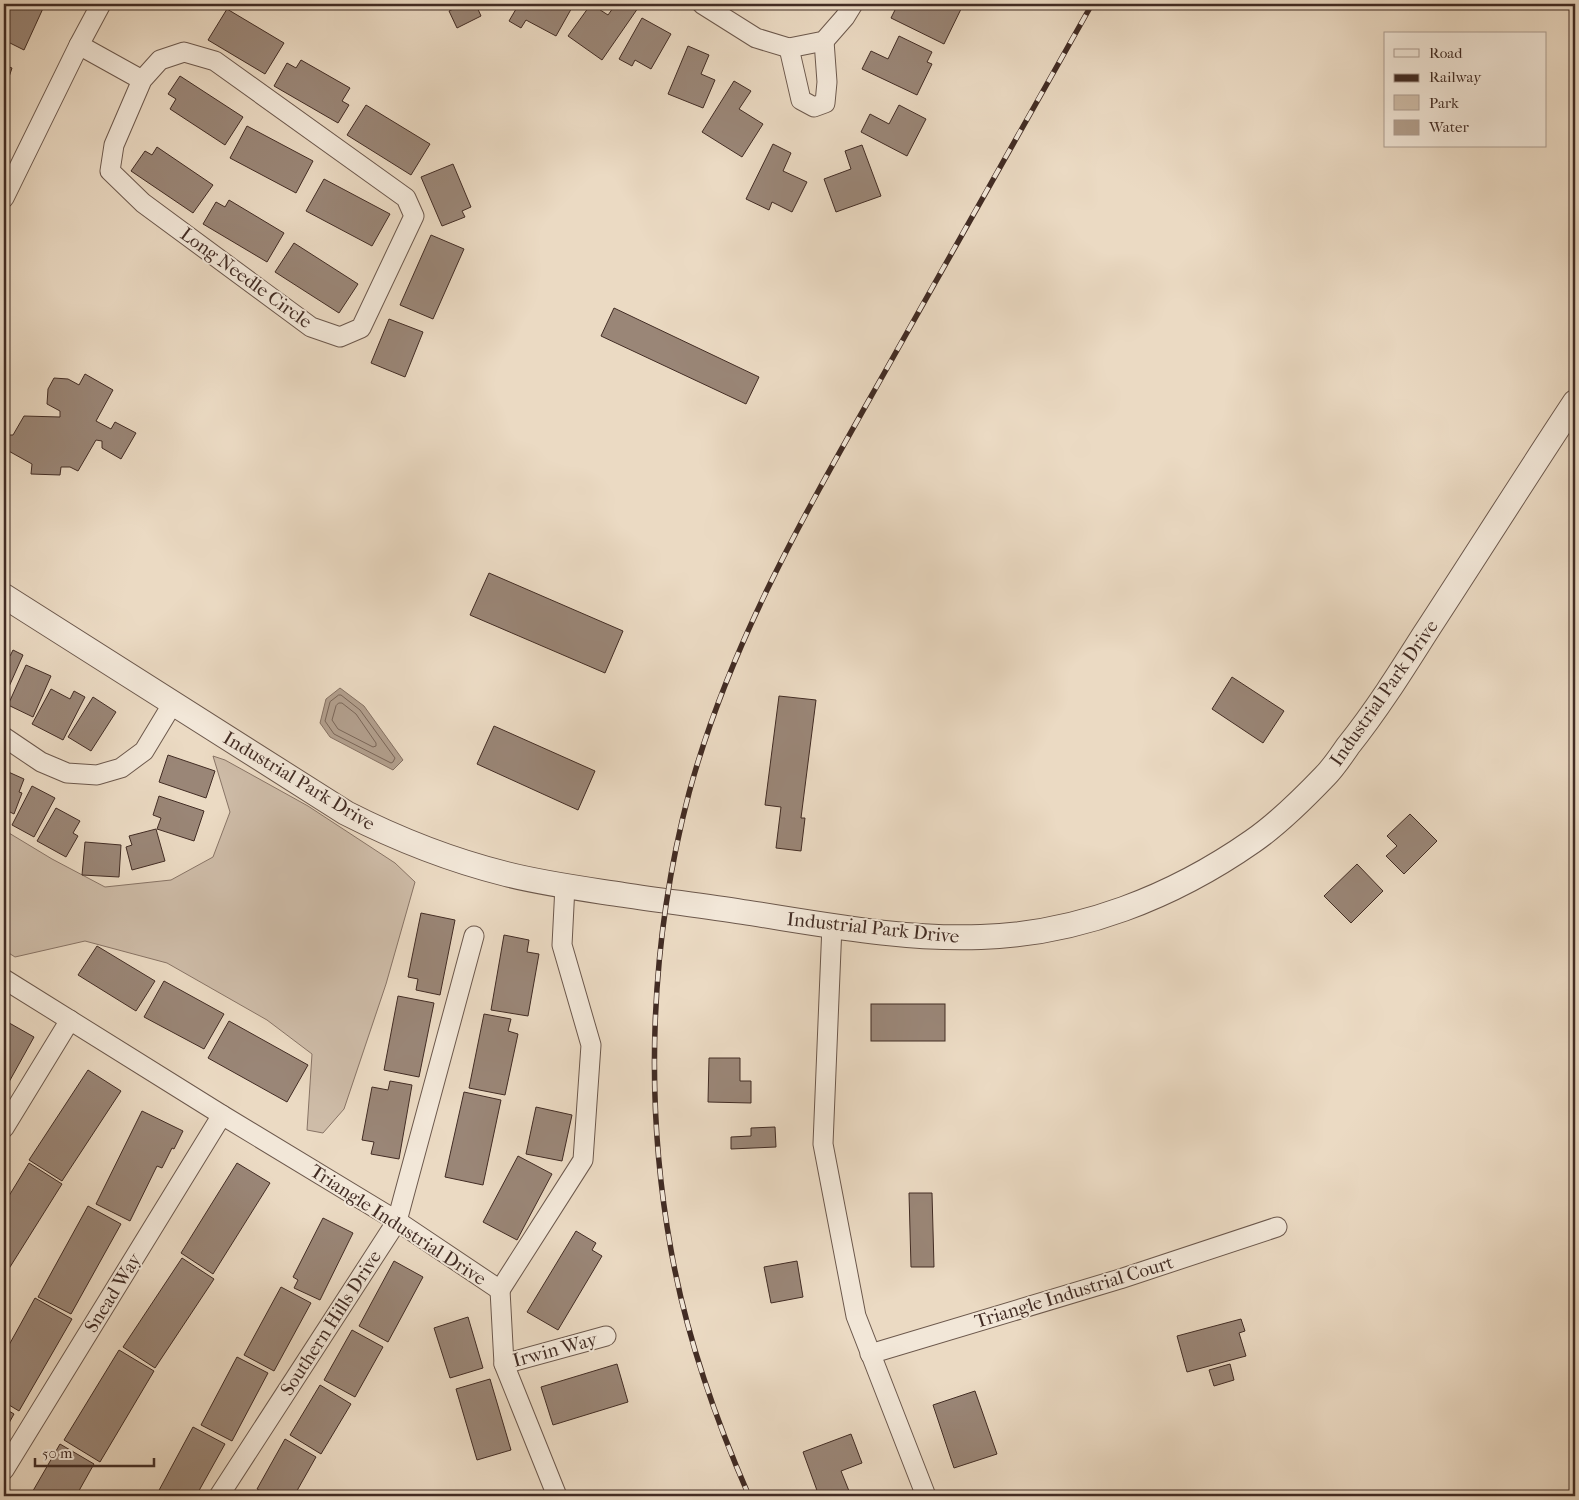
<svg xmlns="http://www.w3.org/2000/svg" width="1579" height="1500" viewBox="0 0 1579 1500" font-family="'IM FELL French Canon',serif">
	<rect width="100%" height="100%" fill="#ebdac3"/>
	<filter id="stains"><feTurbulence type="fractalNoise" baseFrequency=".004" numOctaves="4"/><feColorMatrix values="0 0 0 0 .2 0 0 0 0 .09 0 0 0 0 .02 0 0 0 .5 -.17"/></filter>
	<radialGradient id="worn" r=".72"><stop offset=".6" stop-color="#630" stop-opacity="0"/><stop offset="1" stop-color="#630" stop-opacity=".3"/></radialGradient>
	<path fill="#cebca8" stroke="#887466" d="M213,756l12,4 83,46 87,57 20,19 -29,102 -42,125 -21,24 -16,-3 5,-76 -45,-34 -100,-57 -82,-22 -70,16 -11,-7v-120l48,29 53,28 66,-7 42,-23 17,-45z"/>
	<path fill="#b29f8d" stroke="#857163" d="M340,688l24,18 39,54 -10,10 -63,-33 -10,-14 6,-24z"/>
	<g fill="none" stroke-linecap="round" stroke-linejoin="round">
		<g stroke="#7a6658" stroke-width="1">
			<path d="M339,695h2l19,15 35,48 -2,4 -2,1 -57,-29 -9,-13 5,-19z"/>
			<path d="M339,703h3l14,11 20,29v3l-3,1 -35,-18 -6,-9 4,-14z"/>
		</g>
	</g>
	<g fill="#9a8677" stroke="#422c24">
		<path d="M4,4h41l-21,46 -20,-10z"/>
		<path d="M464,4h19l-6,3 4,9 -24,12 -8,-17z"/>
		<path d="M519,4h55l-18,32 -30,-16 -5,8 -12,-7z"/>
		<path d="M591,4l17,11 8,-11h16l6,4 -36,52 -34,-24z"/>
		<path d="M898,4h7l10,4 2,-4h38l7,3 -18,37 -53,-26z"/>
		<path d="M227,9l57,34 -19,31 -57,-34z"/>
		<path d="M642,18l29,16 -20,35 -16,-9 -3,6 -13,-7z"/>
		<path d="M899,36l33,16 -5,10 5,2 -15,31 -55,-26 9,-18 17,8z"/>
		<path d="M688,46l21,9 -8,19 14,6 -12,28 -35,-14z"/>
		<path d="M301,60l49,28 -8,13 7,4 -11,18 -64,-37 13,-23 9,5z"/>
		<path d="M4,65l8,3 -8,24z"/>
		<path d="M180,76l63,41 -18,28 -55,-36 6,-10 -8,-5z"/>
		<path d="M734,81l17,10 -12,18 24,15 -21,33 -40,-25z"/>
		<path d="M366,105l64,39 -19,31 -64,-40z"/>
		<path d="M899,105l27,14 -19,37 -46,-24 9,-18 19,10z"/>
		<path d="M247,126l66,35 -17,32 -66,-35z"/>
		<path d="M773,144l18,9 -8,18 24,11 -15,30 -20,-10 -3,8 -23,-11z"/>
		<path d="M862,145l19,51 -45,16 -12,-33 27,-10 -6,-18z"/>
		<path d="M157,147l56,38 -20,28 -62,-42 14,-20 7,4z"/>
		<path d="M453,164l18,43 -9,4 3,6 -23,9 -21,-49z"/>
		<path d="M324,179l66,35 -18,32 -66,-35z"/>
		<path d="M229,200l55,33 -17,29 -64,-38 13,-22 9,5z"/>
		<path d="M431,235l33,14 -31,70 -33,-14z"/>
		<path d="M294,243l64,41 -19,29 -64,-41z"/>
		<path d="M614,308l145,69 -13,27 -145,-68z"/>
		<path d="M389,319l34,13 -18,45 -34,-14z"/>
		<path d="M85,374l28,16 -17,31 15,8 4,-7 21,11 -15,26 -19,-11v-7l-6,-1 -18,31 -8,-4h-9l-1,8 -29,-1 1,-10 -27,-15v-14h8l11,-19 36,1v-6l-13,-7 1,-15 6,-11 14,1 11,6z"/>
		<path d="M489,573l134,58 -18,42 -135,-58z"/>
		<path d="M13,650l10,5 -19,43v-45l6,3z"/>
		<path d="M26,665l25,11 -18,41 -25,-12z"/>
		<path d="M1232,677l52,34 -21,32 -51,-34z"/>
		<path d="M51,689l19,10 4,-8 11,6 -22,43 -31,-16z"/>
		<path d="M779,696l37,4 -15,118h4l-4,33 -25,-3 5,-41 -16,-2z"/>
		<path d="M93,697l23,15 -25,39 -23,-14z"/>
		<path d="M494,726l101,45 -17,39 -101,-46z"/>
		<path d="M168,755l47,16 -9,27 -47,-16z"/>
		<path d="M4,770l20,9 -5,13 3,1 -8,21 -10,-5z"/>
		<path d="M32,786l23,12 -21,39 -22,-12z"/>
		<path d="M159,796l45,15 -10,30 -37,-12 4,-11 -8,-3z"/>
		<path d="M56,808l24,13 -7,12 5,3 -12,21 -29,-16z"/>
		<path d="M1410,814l27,27 -33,33 -18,-18 11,-10 -10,-10z"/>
		<path d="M156,829l9,32 -33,9 -6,-23 6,-2 -3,-9z"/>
		<path d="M85,842l36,3 -2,32 -37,-2z"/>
		<path d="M1357,864l26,27 -32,32 -27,-27z"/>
		<path d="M421,913l34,7 -15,75 -24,-5 2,-11 -10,-2z"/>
		<path d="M504,935l25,5 -2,12 12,2 -11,62 -37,-6z"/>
		<path d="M97,946l58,35 -19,30 -58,-36z"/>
		<path d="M164,981l60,33 -20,35 -60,-32z"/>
		<path d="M398,996l36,7 -15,74 -35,-7z"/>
		<rect x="871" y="1004" width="74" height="37"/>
		<path d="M484,1014l27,5 -3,12 10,3 -13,61 -36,-7z"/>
		<path d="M4,1020l30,17 -30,54z"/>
		<path d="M229,1021l79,44 -21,37 -79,-44z"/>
		<path d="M709,1058h31v23h11v22l-43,-1z"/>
		<path d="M88,1070l33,21 -59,90 -33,-21z"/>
		<path d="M390,1081l22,4 -13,74 -28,-5 3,-12 -12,-2 10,-53 16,3z"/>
		<path d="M464,1092l37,8 -18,85 -38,-8z"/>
		<path d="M536,1107l36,8 -10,46 -36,-7z"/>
		<path d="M142,1111l41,20 -9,18 -2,-1 -10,20 -5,-2 -27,55 -34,-17z"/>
		<path d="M775,1127l1,20 -45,2v-12l20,-1v-8z"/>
		<path d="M518,1156l34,18 -35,66 -34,-18z"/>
		<path d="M29,1163l33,21 -57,91 -1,-1v-70z"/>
		<path d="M237,1163l33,20 -57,91 -32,-21z"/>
		<path d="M909,1193h23l2,74h-23z"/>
		<path d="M88,1206l33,18 -50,90 -33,-17z"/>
		<path d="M323,1218l30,15 -33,67 -26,-12 4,-8 -5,-3z"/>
		<path d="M576,1231l20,12 -4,7 10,6 -44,74 -31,-18z"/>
		<path d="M182,1258l32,21 -59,89 -32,-21z"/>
		<path d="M394,1261l29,16 -35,65 -29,-16z"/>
		<path d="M797,1261l6,36 -32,6 -7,-36z"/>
		<path d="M281,1287l30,16 -37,68 -30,-16z"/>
		<path d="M35,1298l37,21 -53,92 -15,-9v-48z"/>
		<path d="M468,1317l15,51 -33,10 -16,-50z"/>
		<path d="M1241,1319l4,12 -6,2 7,23 -59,16 -10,-36z"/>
		<path d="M352,1330l31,17 -28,50 -31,-17z"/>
		<path d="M119,1350l35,21 -54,91 -36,-22z"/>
		<path d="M237,1357l31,16 -36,68 -31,-16z"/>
		<path d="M617,1364l11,38 -75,23 -12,-38z"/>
		<path d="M1230,1364l4,16 -20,6 -5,-16z"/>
		<path d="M490,1379l21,71 -34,10 -21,-71z"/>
		<path d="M320,1385l31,19 -30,50 -31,-19z"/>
		<path d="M975,1391l22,63 -43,14 -21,-63z"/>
		<path d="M4,1408l10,6 -10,18z"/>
		<path d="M193,1427l32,17 -29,52h-35l-4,-2z"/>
		<path d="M851,1434l11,29 -21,8 10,25h-32l-16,-44z"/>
		<path d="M285,1439l31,18 -22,39h-24l-13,-7z"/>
		<path d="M60,1444l34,20 -18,32h-46z"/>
		<path d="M665,1492l1,4h-12z"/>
	</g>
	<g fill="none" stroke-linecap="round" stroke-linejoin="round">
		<defs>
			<g id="minor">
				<path d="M702,4l54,34 33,10 35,-7 21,-24 8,-13"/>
				<path d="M79,45l63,35 18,-20 24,-8 31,9 191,137 8,18 -53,112 -21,9 -29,-10 -168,-124 -33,-32 4,-26 28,-65"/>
				<path d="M789,48l12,52 13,7 11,-4 2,-21 -3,-41"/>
				<path d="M4,198l75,-153 22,-41"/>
				<path d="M4,737l37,25 26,11 30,2 24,-7 23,-17 29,-48"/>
				<path d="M832,925l-9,219 33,172 70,180"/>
				<path d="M4,979l218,136 175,106 103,69 83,-130 8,-115 -29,-100 3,-59"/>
				<path d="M4,1128l66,-108"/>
				<path d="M500,1290l4,74 53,132"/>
				<path d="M870,1354l250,-75 157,-52"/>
				<path d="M504,1364l102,-28"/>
				<path d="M4,1470l218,-355"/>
				<path d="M219,1496l178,-275 77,-285"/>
			</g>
			<path id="tertiary" d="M4,596l342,217c51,26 104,47 160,61 39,10 79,15 118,21 40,6 80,11 119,17 79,12 159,28 238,25 98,-3 192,-40 272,-96 26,-18 50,-42 72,-65 9,-9 16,-20 23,-30 28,-35 52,-73 76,-111 51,-78 100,-156 151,-233"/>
		</defs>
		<use href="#minor" stroke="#6c584c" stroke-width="21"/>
		<use href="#tertiary" stroke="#6c584c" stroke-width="26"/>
		<use href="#minor" stroke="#f2e7d8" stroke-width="19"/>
		<use href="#tertiary" stroke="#f2e7d8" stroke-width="24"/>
		<defs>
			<path id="rail" d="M749,1496c-34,-78 -63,-161 -78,-246 -27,-150 -21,-309 18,-457 40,-149 118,-283 193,-416 70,-125 140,-249 210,-373"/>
		</defs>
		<use href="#rail" stroke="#422c24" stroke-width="5.5"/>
		<use href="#rail" stroke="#f2e7d8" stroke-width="4" stroke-dasharray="11" stroke-linecap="butt"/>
	</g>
	<g text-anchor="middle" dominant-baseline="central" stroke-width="4" stroke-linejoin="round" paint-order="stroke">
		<g font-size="19" fill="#422c24" stroke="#f2e7d8">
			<text transform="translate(246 278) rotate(36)">Long Needle Circle</text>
			<text transform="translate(1384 693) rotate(-55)">Industrial Park Drive</text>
			<text transform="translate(299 781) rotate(31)">Industrial Park Drive</text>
			<text transform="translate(873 928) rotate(6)">Industrial Park Drive</text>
			<text transform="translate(398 1225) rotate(33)">Triangle Industrial Drive</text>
			<text transform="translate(1074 1292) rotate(-17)">Triangle Industrial Court</text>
			<text transform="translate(113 1293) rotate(-58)">Snead Way</text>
			<text transform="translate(331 1323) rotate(-57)">Southern Hills Drive</text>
			<text transform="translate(555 1350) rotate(-15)">Irwin Way</text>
		</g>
	</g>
	<rect width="1579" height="1500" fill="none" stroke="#ebdac3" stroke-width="20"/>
	<rect x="5" y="5" width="1569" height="1490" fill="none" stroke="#422c24" stroke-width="2.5"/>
	<rect x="10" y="10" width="1559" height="1480" fill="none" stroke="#422c24"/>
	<rect x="1384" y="32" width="162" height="115" fill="#f2e7d8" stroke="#ac9c90"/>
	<rect x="1394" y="49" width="25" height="8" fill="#f2e7d8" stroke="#ac9c90"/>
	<text x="1429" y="58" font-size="15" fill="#422c24">Road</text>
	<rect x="1394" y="74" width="25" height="8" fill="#422c24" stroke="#ac9c90"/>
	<text x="1429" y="82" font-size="15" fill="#422c24">Railway</text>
	<rect x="1394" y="95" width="25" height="15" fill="#cebca8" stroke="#ac9c90"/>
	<text x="1429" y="108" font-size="15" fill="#422c24">Park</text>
	<rect x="1394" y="120" width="25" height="15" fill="#b29f8d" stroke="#ac9c90"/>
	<text x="1429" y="132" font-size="15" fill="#422c24">Water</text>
	<path d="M35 1458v8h119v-8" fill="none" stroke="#422c24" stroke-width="2.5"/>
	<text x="42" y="1458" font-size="15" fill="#422c24" stroke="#f2e7d8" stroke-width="4" paint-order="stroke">50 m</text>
	<rect width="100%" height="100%" filter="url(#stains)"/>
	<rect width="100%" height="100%" fill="url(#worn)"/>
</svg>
